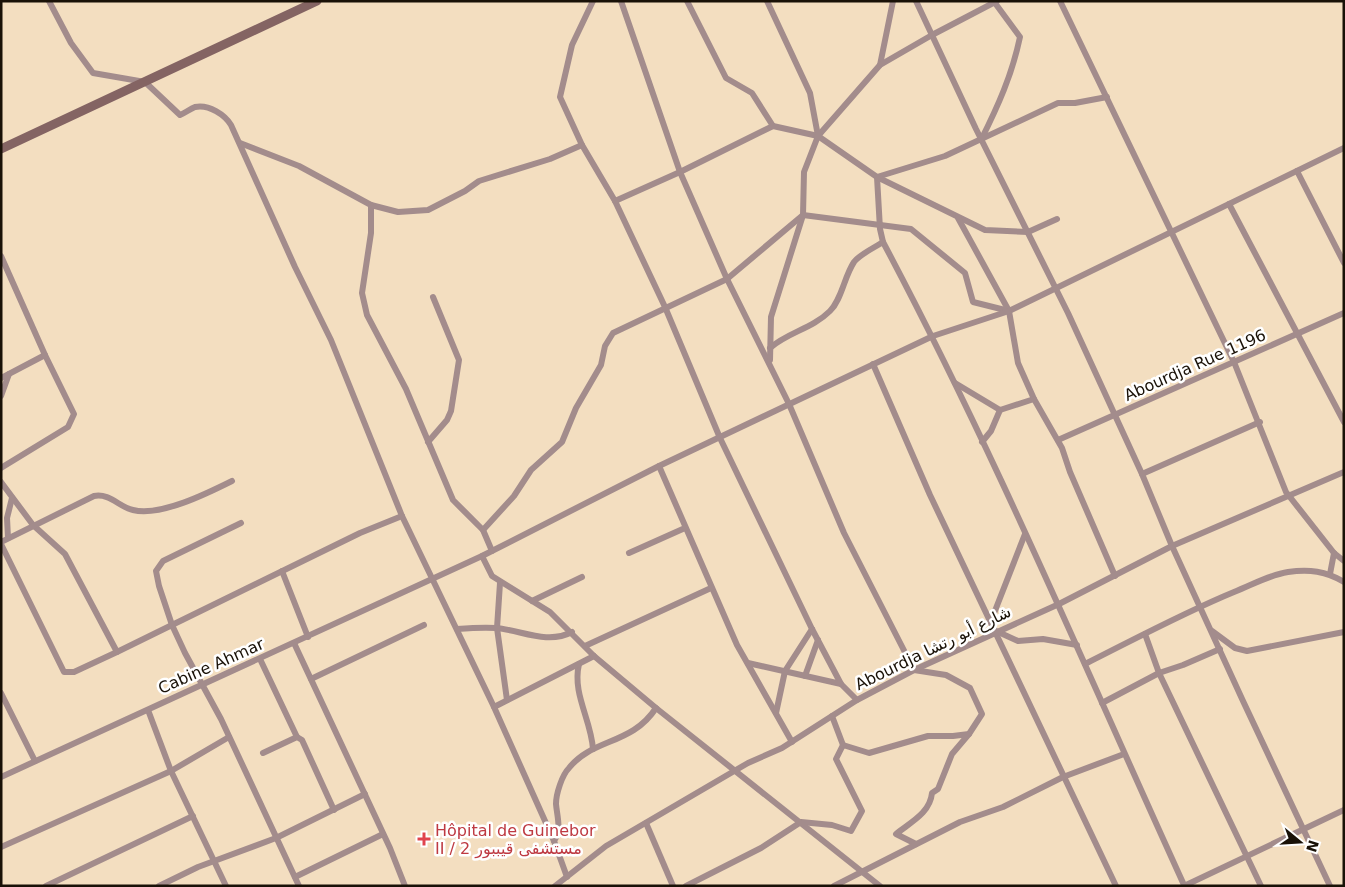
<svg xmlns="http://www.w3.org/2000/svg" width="1345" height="887" viewBox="0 0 1345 887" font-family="'DejaVu Sans',Cairo,sans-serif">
	<rect width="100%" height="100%" fill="#f3dec0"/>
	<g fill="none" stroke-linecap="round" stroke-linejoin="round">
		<g stroke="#a38c8c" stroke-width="6">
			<path d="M49,1l22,42 22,30 52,9 35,33c5,-2 10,-6 15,-8 14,-3 30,8 36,18l64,142 36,73 71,176 92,191 60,134 13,36"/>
			<path d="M593,1l-21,44 -12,52 22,48 33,56 50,106 55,131 92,191 29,55 16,16"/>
			<path d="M621,1l59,171 47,107 62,125 55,129 70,137 32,5 24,13 12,26 -13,20 -16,2h-25l-59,17 -26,-8 -7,14 26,52 -11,20 -19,-6 -31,-3 -40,26 -75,38"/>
			<path d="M687,1l39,77 26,15 21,33"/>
			<path d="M767,1l43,92 8,43"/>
			<path d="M916,1l60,128 92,184 74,161 30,72 71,155 87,185"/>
			<path d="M1060,1l174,361 52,130 48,61 10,8"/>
			<path d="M880,65l13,-64"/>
			<path d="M1107,97l-32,6h-17l-113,53 -68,21 3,52 3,13c111,209 203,428 301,643"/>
			<path d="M981,140c17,-34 31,-65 39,-103l-25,-34"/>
			<path d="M240,143l59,23 72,39 27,7 30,-2 37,-19 14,-10 71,-22 32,-14"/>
			<path d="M1297,171l47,92"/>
			<path d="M615,201l65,-29 93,-46 45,10 59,41 108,53 43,2 29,-13"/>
			<path d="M1229,204l115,218"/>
			<path d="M371,205v28l-9,60 5,22 39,74 47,111 30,30 9,21"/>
			<path d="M958,218l51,93 9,52 16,36 28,49 8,24 45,104"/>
			<path d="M1,256l44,99 -44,23"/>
			<path d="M770,348c18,-16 42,-19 60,-37 12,-12 14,-34 24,-49 6,-8 20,-14 29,-20"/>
			<path d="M770,360l1,-43 32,-102 1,-43 14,-36 62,-71 52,-30 65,-34"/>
			<path d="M873,364l57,131 186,391"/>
			<path d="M955,383l45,27 34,-11"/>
			<path d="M1,396l8,-22"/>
			<path d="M1058,440l286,-127"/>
			<path d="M428,442l19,-22 4,-9 8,-51 -26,-63"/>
			<path d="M982,442l9,-11 9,-21"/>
			<path d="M659,466l78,179 55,97"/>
			<path d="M1,468l67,-41 6,-13 -29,-59"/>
			<path d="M1142,474l118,-52"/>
			<path d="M1,482l32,43 32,29 52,98 55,-27 13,28 36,66 78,167"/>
			<path d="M241,523l-78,38 -7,10 3,15 13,39 188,-92 42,-17"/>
			<path d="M483,530l31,-34 17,-26 31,-28 14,-34 25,-43 4,-19 8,-13 114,-54 76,-64 108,14 54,44 8,29 36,9 335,-163"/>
			<path d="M8,538l-1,-20 5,-20"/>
			<path d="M1,542l93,-46c16,-3 25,11 39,14 27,7 75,-17 99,-29"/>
			<path d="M1,544l63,128h10l43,-20"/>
			<path d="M629,553l56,-25"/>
			<path d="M482,556l10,20 58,36 44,44 62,52 224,178"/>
			<path d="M282,571l26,66"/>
			<path d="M1330,574l4,-21"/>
			<path d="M500,583l-3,45 10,72"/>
			<path d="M532,601l50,-24"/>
			<path d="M991,621l34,-87"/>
			<path d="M457,629c13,-1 26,-2 39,-1 25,2 51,17 76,4"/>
			<path d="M996,631l22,10 25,-2 34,6"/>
			<path d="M1212,631l23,17 12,3 97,-19"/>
			<path d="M1145,634l14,39 102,213"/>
			<path d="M294,643l96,205 15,38"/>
			<path d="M585,646l126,-58"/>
			<path d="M260,659l37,78"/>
			<path d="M748,663l93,21"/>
			<path d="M579,664c-7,30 12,55 14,85"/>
			<path d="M1085,664c50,-25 98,-51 149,-72 18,-7 35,-17 54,-20 21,-3 38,-1 56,10"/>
			<path d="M805,676l13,-36"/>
			<path d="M311,679l113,-54"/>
			<path d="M1,693l34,68"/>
			<path d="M1102,703l57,-30 24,-8 37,-16"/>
			<path d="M494,707l100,-51"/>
			<path d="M148,710l23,61 55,115"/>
			<path d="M776,713l9,-42 27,-42"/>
			<path d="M832,716l11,29"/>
			<path d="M263,753l34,-16 5,3 32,70"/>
			<path d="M1,777l481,-221 177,-90 274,-130 76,-25"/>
			<path d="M646,823l27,63"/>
			<path d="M554,841c8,-11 3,-25 2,-37 0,-10 6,-29 13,-36 24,-30 63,-23 87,-60"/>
			<path d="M916,844l-20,-10c15,-12 34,-21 36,-41l6,-4 14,-35 17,-20"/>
			<path d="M1,847l170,-76 58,-34"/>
			<path d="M295,877l88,-43"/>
			<path d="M46,886l147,-70"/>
			<path d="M159,886l39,-19 78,-29 89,-44"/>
			<path d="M555,886l51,-40 142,-83 34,-15 75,-48 57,-30 145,-66 113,-58 172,-74"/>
			<path d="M834,886l126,-64 43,-15 60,-30 61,-23"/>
			<path d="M1184,886l160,-76"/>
		</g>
		<path stroke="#846463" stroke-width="9" d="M1,149l316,-148"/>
	</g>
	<path fill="#e0444e" stroke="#fff" stroke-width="2" d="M421.5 831.5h5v5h5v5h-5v5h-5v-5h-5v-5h5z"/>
	<g text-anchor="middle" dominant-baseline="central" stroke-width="5" stroke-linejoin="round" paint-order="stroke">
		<g font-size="16" fill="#191107" stroke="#fff">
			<text transform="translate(1195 365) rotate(-24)">Abourdja Rue 1196</text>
			<text transform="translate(933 648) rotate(-26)">Abourdja شارع أبو رتشا</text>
			<text transform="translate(211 666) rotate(-24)">Cabine Ahmar</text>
		</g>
		<g font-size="16" fill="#be3a42" stroke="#fff" text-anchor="start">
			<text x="435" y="830">Hôpital de Guinebor<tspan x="435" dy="18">II / مستشفى قيببور 2</tspan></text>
		</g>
	</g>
	<rect width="1345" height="887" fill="none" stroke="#191107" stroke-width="5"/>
	<g transform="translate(1300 842) rotate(108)" stroke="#ffffff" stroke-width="4" paint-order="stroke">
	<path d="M0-4L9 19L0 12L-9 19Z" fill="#191107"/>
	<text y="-8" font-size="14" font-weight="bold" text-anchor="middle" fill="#191107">N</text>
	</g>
</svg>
